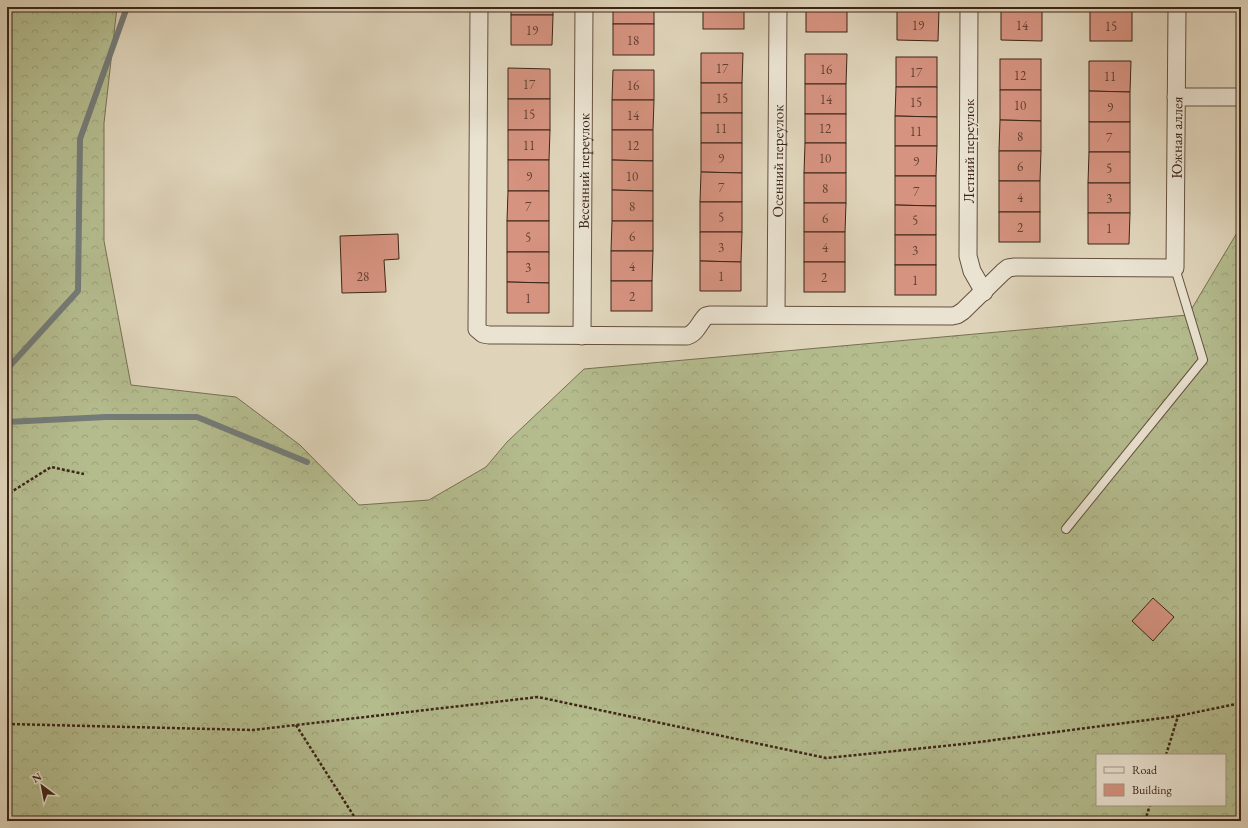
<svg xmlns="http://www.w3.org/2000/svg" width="1248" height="828" viewBox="0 0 1248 828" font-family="'EB Garamond',serif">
	<defs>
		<pattern id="forest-crowns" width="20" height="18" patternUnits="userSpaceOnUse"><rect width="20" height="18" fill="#b4bc8e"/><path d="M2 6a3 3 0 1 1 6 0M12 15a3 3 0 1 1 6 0" fill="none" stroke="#9ca17a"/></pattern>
	</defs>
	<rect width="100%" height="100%" fill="#dfd4ba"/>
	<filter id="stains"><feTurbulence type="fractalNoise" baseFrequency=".005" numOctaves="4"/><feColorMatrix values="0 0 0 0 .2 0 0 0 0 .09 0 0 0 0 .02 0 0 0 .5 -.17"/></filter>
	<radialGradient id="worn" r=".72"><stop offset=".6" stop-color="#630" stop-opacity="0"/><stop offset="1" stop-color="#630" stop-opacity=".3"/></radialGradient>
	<path fill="url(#forest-crowns)" stroke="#787052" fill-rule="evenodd" d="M7,7h110l-13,116v118l27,144 105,12 64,48 59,60 70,-5 57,-33 21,-25 77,-73 604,-54 53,-89v595h-1234zM1097,755h128v50h-128z"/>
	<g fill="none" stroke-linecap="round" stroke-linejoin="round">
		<g stroke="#747c79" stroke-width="6">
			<path d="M7,369l71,-78 2,-152 47,-132"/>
			<path d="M7,422l99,-5h91l110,45"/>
		</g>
	</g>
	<g fill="#d69380" stroke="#3d2517">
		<rect x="511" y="7" width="42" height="8"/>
		<rect x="613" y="7" width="41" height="17"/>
		<rect x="703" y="7" width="41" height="22"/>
		<rect x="806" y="7" width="41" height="25"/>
		<rect x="897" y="7" width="42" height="3"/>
		<rect x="1001" y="7" width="41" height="3"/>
		<path d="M1091,7h41v4h-42z"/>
		<path d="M897,10h42l-1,31 -41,-1z"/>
		<path d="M1001,10h41v31l-41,-1z"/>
		<rect x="1090" y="11" width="42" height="30"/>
		<path d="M511,15h42l-1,30h-41z"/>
		<rect x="613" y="24" width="41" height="31"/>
		<path d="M701,53h42l-1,30h-41z"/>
		<path d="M805,54h42l-1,30h-41z"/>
		<rect x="896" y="57" width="41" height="30"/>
		<rect x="1000" y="59" width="41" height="31"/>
		<path d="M1089,61h42l-1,31 -41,-1z"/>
		<path d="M508,68l42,1v30h-42z"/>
		<path d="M613,70h41v30h-42z"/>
		<rect x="701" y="83" width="41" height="30"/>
		<rect x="805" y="84" width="41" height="30"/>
		<path d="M896,87h41v30l-42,-1z"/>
		<path d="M1000,90h41v31l-41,-1z"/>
		<path d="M1089,91l41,1v30h-41z"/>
		<rect x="508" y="99" width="42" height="31"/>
		<path d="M612,100h42l-1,30h-41z"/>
		<rect x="701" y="113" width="41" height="30"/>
		<rect x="805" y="114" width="41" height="29"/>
		<path d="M895,116l42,1v29h-42z"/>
		<path d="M1000,120l41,1v30h-42z"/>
		<rect x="1089" y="122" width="41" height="30"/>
		<path d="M508,130h42l-1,30h-41z"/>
		<path d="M612,130h41v31l-41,-1z"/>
		<path d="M701,143h41v30l-41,-1z"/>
		<path d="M805,143h41v30h-42z"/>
		<path d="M895,146h42l-1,30h-41z"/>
		<path d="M999,151h42l-1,30h-41z"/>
		<path d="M1089,152h41v31h-42z"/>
		<rect x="508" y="160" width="41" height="31"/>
		<path d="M612,160l41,1v30l-41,-1z"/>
		<path d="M701,172l41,1v29h-42z"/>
		<rect x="804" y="173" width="42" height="30"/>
		<path d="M895,176h41v30l-41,-1z"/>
		<rect x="999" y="181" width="41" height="31"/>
		<rect x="1088" y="183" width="42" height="30"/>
		<path d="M612,190l41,1v30h-41z"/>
		<path d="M508,191h41v30h-42z"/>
		<rect x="700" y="202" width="42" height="30"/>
		<path d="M804,203h42l-1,29h-41z"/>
		<path d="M895,205l41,1v29h-41z"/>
		<rect x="999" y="212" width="41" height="30"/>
		<path d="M1088,213h42l-1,31h-41z"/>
		<rect x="507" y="221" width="42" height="31"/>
		<path d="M612,221h41v30h-42z"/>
		<path d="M700,232h42l-1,30 -41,-1z"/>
		<rect x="804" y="232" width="41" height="30"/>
		<path d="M398,234l1,25 -15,1 2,32 -44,1 -2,-57z"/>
		<rect x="895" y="235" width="41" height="30"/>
		<path d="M611,251h42l-1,30h-41z"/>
		<path d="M507,252h42v31l-42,-1z"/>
		<path d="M700,261l41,1v29h-41z"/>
		<rect x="804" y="262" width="41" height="30"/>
		<rect x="895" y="265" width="41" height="30"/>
		<rect x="611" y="281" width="41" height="30"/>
		<path d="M507,282l42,1v30h-42z"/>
		<path d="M1153,598l21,19 -21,24 -21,-20z"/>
	</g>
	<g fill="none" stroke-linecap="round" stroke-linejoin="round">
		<defs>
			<path id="lane" d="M1066,529l137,-169 -28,-92"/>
			<g id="street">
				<path id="s1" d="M479,7l-2,322 6,5 6,1 198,1c10,-3 12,-13 19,-20l4,-1 242,1 5,-1 6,-4 40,-39 5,-4 7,-1 160,1 2,-261"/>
				<path d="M969,7l-1,249 4,15 12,21"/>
				<path d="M1176,97h65"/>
				<path id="s2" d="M776,315l2,-308"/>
				<path id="s3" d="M582,336l2,-329"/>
			</g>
		</defs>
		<use href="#lane" stroke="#665140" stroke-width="10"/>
		<use href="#street" stroke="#665140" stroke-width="19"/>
		<g stroke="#3d2517" stroke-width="2.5" stroke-dasharray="3 2" stroke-linecap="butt">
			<path d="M7,497l1,-3 43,-27 33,7"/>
			<path d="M7,724l246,6 285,-33 288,61 138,-14 214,-28"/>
			<path d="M296,725l61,96"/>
			<path d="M1166,755l12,-39 63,-13"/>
			<path d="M7,791l4,30"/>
			<path d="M1145,821l5,-16"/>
		</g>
		<use href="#lane" stroke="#eae3d2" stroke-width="8"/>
		<use href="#street" stroke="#eae3d2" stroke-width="17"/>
	</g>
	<g text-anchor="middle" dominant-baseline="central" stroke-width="3" stroke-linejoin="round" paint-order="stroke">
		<g font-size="13" fill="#634031">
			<text x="918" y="25">19</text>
			<text x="1022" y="25">14</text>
			<text x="1111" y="26">15</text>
			<text x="532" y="30">19</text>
			<text x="633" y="40">18</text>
			<text x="722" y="68">17</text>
			<text x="826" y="69">16</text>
			<text x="916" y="72">17</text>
			<text x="1020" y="75">12</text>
			<text x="1110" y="76">11</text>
			<text x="529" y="84">17</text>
			<text x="633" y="85">16</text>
			<text x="722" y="98">15</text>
			<text x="826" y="99">14</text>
			<text x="916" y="102">15</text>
			<text x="1020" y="105">10</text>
			<text x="1110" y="107">9</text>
			<text x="529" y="114">15</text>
			<text x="633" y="115">14</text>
			<text x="721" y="128">11</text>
			<text x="825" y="128">12</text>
			<text x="916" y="131">11</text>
			<text x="1020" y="136">8</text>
			<text x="1109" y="137">7</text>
			<text x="529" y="145">11</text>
			<text x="633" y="145">12</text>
			<text x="721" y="158">9</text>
			<text x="825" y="158">10</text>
			<text x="916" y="161">9</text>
			<text x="1020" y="166">6</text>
			<text x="1109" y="168">5</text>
			<text x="529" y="176">9</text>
			<text x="632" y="176">10</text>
			<text x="721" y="187">7</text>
			<text x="825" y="188">8</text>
			<text x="916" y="191">7</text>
			<text x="1020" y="197">4</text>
			<text x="1109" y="198">3</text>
			<text x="528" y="206">7</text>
			<text x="632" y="206">8</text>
			<text x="721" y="217">5</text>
			<text x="825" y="218">6</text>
			<text x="915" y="220">5</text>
			<text x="1020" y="227">2</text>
			<text x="1109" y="228">1</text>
			<text x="632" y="236">6</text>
			<text x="528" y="237">5</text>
			<text x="721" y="247">3</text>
			<text x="825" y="247">4</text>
			<text x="915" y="250">3</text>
			<text x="632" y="266">4</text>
			<text x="528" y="267">3</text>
			<text x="363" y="276">28</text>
			<text x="721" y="276">1</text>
			<text x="824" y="277">2</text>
			<text x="915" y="280">1</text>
			<text x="632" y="296">2</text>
			<text x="528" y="298">1</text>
		</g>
		<g font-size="15" fill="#3d2517" stroke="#eae3d2">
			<text stroke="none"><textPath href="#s1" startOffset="1180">Южная аллея</textPath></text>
			<text transform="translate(968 151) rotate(-90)">Летний переулок</text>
			<text stroke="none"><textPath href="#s2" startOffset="154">Осенний переулок</textPath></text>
			<text stroke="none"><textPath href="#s3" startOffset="165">Весенний переулок</textPath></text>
		</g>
	</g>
	<rect width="1248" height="828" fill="none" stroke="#dfd4ba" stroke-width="24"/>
	<rect x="8" y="8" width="1232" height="812" fill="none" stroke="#3d2517" stroke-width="2"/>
	<rect x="12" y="12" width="1224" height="804" fill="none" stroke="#3d2517"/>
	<rect x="1096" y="754" width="130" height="52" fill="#eae3d2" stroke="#a59787"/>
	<rect x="1104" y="767" width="20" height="6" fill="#eae3d2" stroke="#a59787"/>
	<text x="1132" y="774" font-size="12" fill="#3d2517">Road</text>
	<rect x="1104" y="784" width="20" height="12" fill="#d69380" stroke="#a59787"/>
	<text x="1132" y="794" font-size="12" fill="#3d2517">Building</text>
	<g transform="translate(42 786) rotate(328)" stroke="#eae3d2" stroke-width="3" paint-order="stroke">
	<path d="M0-3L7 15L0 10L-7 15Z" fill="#3d2517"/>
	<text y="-6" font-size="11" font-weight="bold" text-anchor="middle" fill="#3d2517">N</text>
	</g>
	<rect width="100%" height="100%" filter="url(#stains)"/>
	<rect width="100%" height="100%" fill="url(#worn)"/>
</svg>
